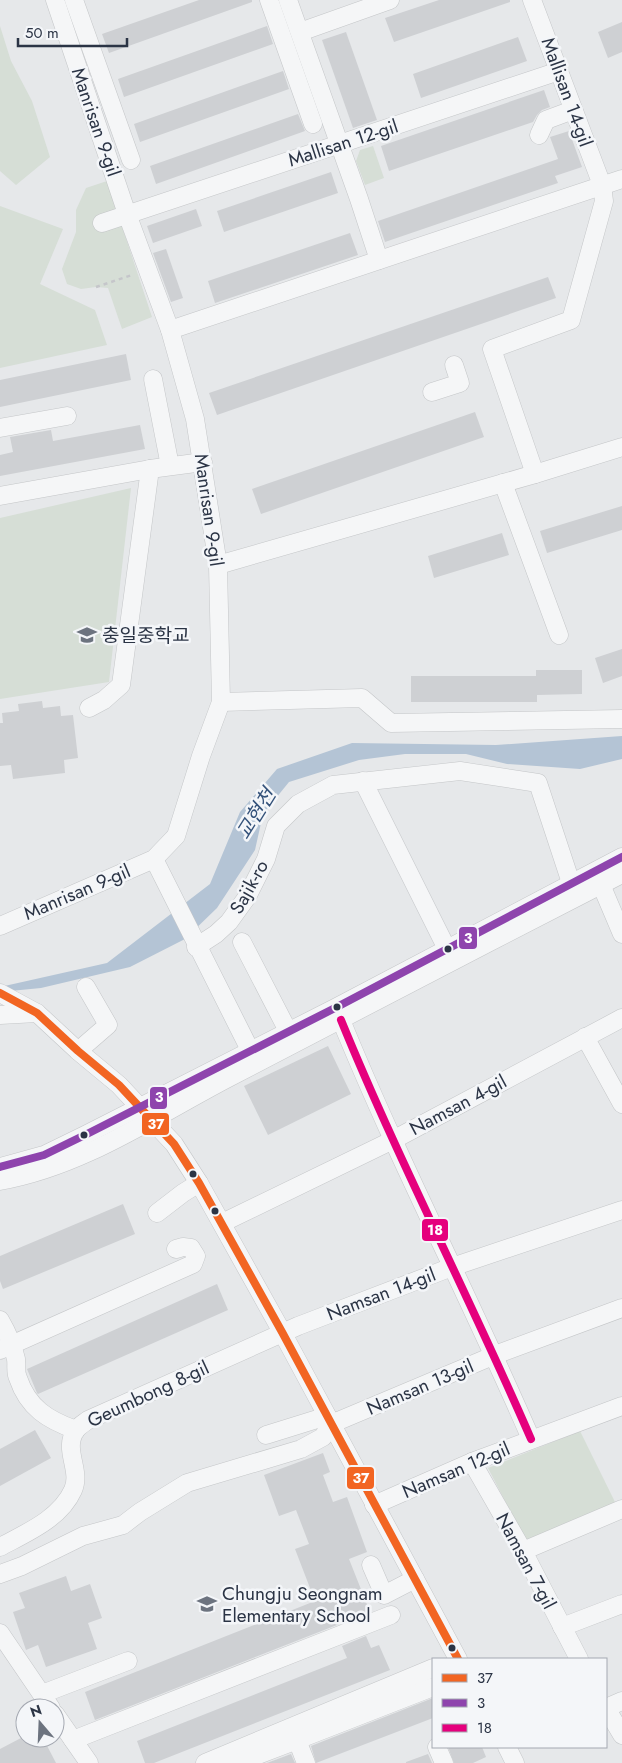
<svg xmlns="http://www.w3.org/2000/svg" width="622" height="1763" viewBox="0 0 622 1763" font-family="Jost,'Noto Sans KR',sans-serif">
	<rect width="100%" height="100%" fill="#e6e8ea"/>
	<g fill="#d6ded6">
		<path d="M0,26l11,35 21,40 18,56 -34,28 -16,-14z"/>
		<path d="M373,146l11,32 -19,7 -9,-24 4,-11z"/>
		<path d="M107,181l45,136 -30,12 -14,-41 -12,-1 -15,2 -14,-5 -5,-15 14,-37v-22l10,-22z"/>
		<path d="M0,206l63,23 -23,55 55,26 12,35 -107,23z"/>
		<path d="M131,488l-22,194 -109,17v-181z"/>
		<path d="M580,1431l36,73 -90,38 -38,-74z"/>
	</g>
	<path fill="#b4c4d5" d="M622,736v23l-42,10 -73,-5 -41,-10h-61l-46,6 -70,22 -26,32 -8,36 -38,58 -32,31 -55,28 -89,21 -41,4v-5l107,-24 103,-79 30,-72 37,-43 75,-26 144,2z"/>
	<g fill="#ced0d3">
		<path d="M199,0h53v2l-143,51 -7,-19z"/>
		<path d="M439,0h71v2l-116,40 -9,-24z"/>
		<path d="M622,22v30l-14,6 -10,-26z"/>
		<path d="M267,26l6,18 -149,53 -6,-18z"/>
		<path d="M346,32l31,88 -24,8 -31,-88z"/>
		<path d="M518,37l9,24 -106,37 -8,-24z"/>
		<path d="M283,71l6,18 -149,53 -6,-18z"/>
		<path d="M544,90l6,17 -8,3 -5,5 -4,7 -144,49 -8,-25z"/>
		<path d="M298,114l7,17 -149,53 -6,-18z"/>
		<path d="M569,131l13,36 -27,9 3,7 -173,59 -7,-21 180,-62 -8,-22z"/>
		<path d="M331,172l7,21 -114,39 -7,-21z"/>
		<path d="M196,209l6,17 -49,17 -6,-17z"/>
		<path d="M350,233l8,22 -143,48 -7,-22z"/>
		<path d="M166,249l17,49 -12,4 -18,-49z"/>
		<path d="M548,277l8,21 -339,117 -8,-22z"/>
		<path d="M126,354l5,26 -131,27v-27z"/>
		<path d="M475,412l9,25 -223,77 -9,-25z"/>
		<path d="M140,425l5,24 -145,27v-21l13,-3 -3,-15 41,-7 2,11z"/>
		<path d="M622,506v24l-75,23 -7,-22z"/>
		<path d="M502,533l7,22 -75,23 -6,-22z"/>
		<path d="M622,649v27l-19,7 -8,-25z"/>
		<path d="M536,670h46v24l-45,1v7h-126v-26h125z"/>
		<path d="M42,701l1,7 17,-2 1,10 12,-1 5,43 -14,2 1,13 -52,6 -2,-14 -11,1v-43h3l-1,-10 17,-2 -1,-7z"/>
		<path d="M328,1046l23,48 -83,41 -24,-49z"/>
		<path d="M123,1204l12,30 -132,55 -3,-8v-25z"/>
		<path d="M217,1284l11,26 -190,84 -1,-1 -10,-24z"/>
		<path d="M35,1430l16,28 -51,28v-37z"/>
		<path d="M323,1453l7,19 -7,3 10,27 14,-5 20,55 -18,7 21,53 -275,108 -10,-28 230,-91 -20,-52 14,-5 -13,-34 -17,6 -15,-41z"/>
		<path d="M66,1576l5,15 19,-7 12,34 -14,5 9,26 -51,18 -8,-22 -12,5 -13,-38 12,-4 -6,-15z"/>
		<path d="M366,1636l5,12 8,-3 11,25 -236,93h-9l-8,-22 210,-83 -5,-12z"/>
		<path d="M433,1698v20l-117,45 -5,-17z"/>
		<path d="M21,1738h22l13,25h-56v-14z"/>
		<path d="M448,1747h34l4,10 -13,6h-19z"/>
		<path d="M291,1754l4,9h-28z"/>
		<path d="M428,1754l4,9h-26v-1z"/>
	</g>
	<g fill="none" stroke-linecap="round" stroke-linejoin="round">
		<defs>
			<g id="minor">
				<path d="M74,0l57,160"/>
				<path d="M269,0l44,124"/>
				<path d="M288,0l71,199 20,61"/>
				<path d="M532,0l70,185 2,16 -33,119 -79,29 43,125"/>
				<path d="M300,32l90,-32"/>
				<path d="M539,135l7,-15 27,-10"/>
				<path d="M102,223l457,-152"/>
				<path d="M170,330l452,-151"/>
				<path d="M153,379l17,87"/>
				<path d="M432,392l28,-9 -6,-18"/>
				<path d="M0,428l67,-12"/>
				<path d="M503,483l56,152"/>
				<path d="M0,496l150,-27"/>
				<path d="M218,565l317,-91 87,-27"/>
				<path d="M221,702l141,-4 29,25 231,-4"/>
				<path d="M89,708l15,-8 17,-15 29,-216 53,-7"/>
				<path d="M363,781l84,168"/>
				<path d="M154,859l96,191"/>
				<path d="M597,875l25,59"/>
				<path d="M0,926l154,-67 22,-23 25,-80 20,-54 -3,-137 -23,-146 -25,-89 -43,-116 -72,-214"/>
				<path d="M242,942l46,89"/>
				<path d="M196,947l20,-13 13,-12 18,-25 19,-38 10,-33 22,-22 35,-19 127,-14 78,12 33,100"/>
				<path d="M0,993l37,20 41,38 41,34 55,59 25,39 83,149 176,327"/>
				<path d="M0,1015l37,-2"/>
				<path d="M341,1020c58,142 129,278 190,419"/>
				<path d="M585,1037l37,67"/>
				<path d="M78,1051l30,-26 -22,-38"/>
				<path d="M0,1167l44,-12 41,-20 250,-127 287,-151"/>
				<path d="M0,1181c84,-15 155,-65 230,-104 130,-68 261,-136 392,-203"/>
				<path d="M157,1213l26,-20 16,-10"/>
				<path d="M222,1223l171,-83 229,-122"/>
				<path d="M0,1320c7,12 13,25 16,39 1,6 -1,13 2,19 10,30 30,42 58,52"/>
				<path d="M0,1350l193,-86 3,-8 -5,-8 -8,-1 -7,2"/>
				<path d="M266,1435l61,-19"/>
				<path d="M472,1462l51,89 56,108"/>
				<path d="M374,1505l98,-43 150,-56"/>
				<path d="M0,1547c26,-14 60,-28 73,-57 9,-20 -11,-41 3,-60 3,-4 8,-7 12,-10l210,-94 154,-59 170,-57"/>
				<path d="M523,1551l99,-42"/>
				<path d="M371,1565l13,30 31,-16"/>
				<path d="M0,1574l22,-8 61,-30 40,-11 17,-13 47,-29 114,-34 22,-12 8,-13 164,-69 127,-47"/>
				<path d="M562,1627l60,-23"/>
				<path d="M0,1633l51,75"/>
				<path d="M42,1694l86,-33"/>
				<path d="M606,1708l16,27"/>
				<path d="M606,1708l16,-7"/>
				<path d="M55,1714l34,49"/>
				<path d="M73,1740l318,-125"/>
				<path d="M437,1747l7,16"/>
				<path d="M507,1747l8,16"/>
				<path d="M205,1763l228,-95"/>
				<path d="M237,1763l60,-23"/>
				<path d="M306,1763l-9,-23 136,-53"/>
			</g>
		</defs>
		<use href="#minor" stroke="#c4c6c8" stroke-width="19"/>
		<path stroke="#c5c6ca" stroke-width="2.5" stroke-dasharray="4 4" stroke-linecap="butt" d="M96,287l36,-12"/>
		<use href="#minor" stroke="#f5f6f7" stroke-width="18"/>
		<defs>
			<path id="bus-1" d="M0,993l37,20 41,38 41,34 55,59 25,39 83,149 176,327"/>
			<path id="bus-2" d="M0,1167l44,-12 41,-20 250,-127 287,-151"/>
			<path id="bus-3" d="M341,1020c58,142 129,278 190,419"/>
		</defs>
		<use href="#bus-1" stroke="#f4f6f9" stroke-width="11"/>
		<use href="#bus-2" stroke="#f4f6f9" stroke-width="11"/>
		<use href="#bus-3" stroke="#f4f6f9" stroke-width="11"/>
		<use href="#bus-1" stroke="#f26522" stroke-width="8"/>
		<use href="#bus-2" stroke="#8e44ad" stroke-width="8"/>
		<use href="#bus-3" stroke="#e5007d" stroke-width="8"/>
	</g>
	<defs>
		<symbol id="school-bare" viewBox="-9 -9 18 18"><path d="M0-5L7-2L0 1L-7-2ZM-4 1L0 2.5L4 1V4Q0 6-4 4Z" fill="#6c737f" stroke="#f4f6f9" stroke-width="2.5" paint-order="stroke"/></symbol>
	</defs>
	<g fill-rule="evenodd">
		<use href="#school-bare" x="73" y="621" width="28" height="28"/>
		<use href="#school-bare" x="193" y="1590" width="28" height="28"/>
	</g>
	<g fill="#2b3445" stroke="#f4f6f9" stroke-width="2">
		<circle cx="448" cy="949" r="4.5"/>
		<circle cx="337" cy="1007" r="4.5"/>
		<circle cx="84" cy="1135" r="4.5"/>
		<circle cx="193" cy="1174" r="4.5"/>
		<circle cx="215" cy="1211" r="4.5"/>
		<circle cx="452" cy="1648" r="4.5"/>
	</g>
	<g text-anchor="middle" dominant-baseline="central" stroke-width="5" stroke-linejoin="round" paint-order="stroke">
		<g font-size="19" fill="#2b3445" stroke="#f4f6f9">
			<text transform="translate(567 92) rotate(70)">Mallisan 14-gil</text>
			<text transform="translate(96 122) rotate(71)">Manrisan 9-gil</text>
			<text transform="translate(343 143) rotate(-18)">Mallisan 12-gil</text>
			<text transform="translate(209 510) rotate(82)">Manrisan 9-gil</text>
			<text transform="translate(249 887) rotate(-61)">Sajik-ro</text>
			<text transform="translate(77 892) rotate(-23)">Manrisan 9-gil</text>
			<text transform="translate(458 1105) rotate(-28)">Namsan 4-gil</text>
			<text transform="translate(381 1294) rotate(-21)">Namsan 14-gil</text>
			<text transform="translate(420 1387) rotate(-23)">Namsan 13-gil</text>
			<text transform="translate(148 1394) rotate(-25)">Geumbong 8-gil</text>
			<text transform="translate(456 1470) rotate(-23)">Namsan 12-gil</text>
			<text transform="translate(526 1561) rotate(62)">Namsan 7-gil</text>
		</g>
		<g font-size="19" fill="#2b3445" stroke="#f4f6f9" text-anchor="start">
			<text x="102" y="635">충일중학교</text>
			<text x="222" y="1593">Chungju Seongnam<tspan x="222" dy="22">Elementary School</tspan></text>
		</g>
		<g font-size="20" font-style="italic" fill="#34527a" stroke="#f4f6f9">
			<text transform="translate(256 814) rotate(-58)">교현천</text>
		</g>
	</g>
	<g stroke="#f4f6f9" stroke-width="2">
		<rect x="458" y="926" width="20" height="24" rx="5" fill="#8e44ad"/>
		<rect x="149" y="1086" width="19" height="24" rx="5" fill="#8e44ad"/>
		<rect x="141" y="1112" width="29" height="24" rx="5" fill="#f26522"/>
		<rect x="421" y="1218" width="28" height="24" rx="5" fill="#e5007d"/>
		<rect x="346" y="1466" width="29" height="24" rx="5" fill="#f26522"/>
	</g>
	<g font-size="14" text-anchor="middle" font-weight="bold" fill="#fff">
		<text x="468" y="943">3</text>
		<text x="159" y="1102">3</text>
		<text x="156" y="1129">37</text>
		<text x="435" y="1235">18</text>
		<text x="361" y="1483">37</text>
	</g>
	<rect x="432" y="1658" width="175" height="90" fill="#f4f6f9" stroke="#a4a8b1"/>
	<rect x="442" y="1674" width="25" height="8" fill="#f26522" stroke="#a4a8b1"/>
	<text x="477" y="1683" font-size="15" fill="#2b3445">37</text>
	<rect x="442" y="1699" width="25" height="8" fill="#8e44ad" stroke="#a4a8b1"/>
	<text x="477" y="1708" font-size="15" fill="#2b3445">3</text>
	<rect x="442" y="1724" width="25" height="8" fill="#e5007d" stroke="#a4a8b1"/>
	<text x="477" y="1733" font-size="15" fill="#2b3445">18</text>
	<g transform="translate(40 1723) rotate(341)"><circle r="24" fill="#f4f6f9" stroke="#a4a8b1"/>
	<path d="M0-4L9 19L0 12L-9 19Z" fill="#6c737f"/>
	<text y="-8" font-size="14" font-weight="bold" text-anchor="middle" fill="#2b3445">N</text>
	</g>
	<path d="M18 38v8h109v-8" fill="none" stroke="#2b3445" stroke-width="2.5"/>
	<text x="25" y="38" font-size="15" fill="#2b3445" stroke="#f4f6f9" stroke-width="4" paint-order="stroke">50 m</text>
</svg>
